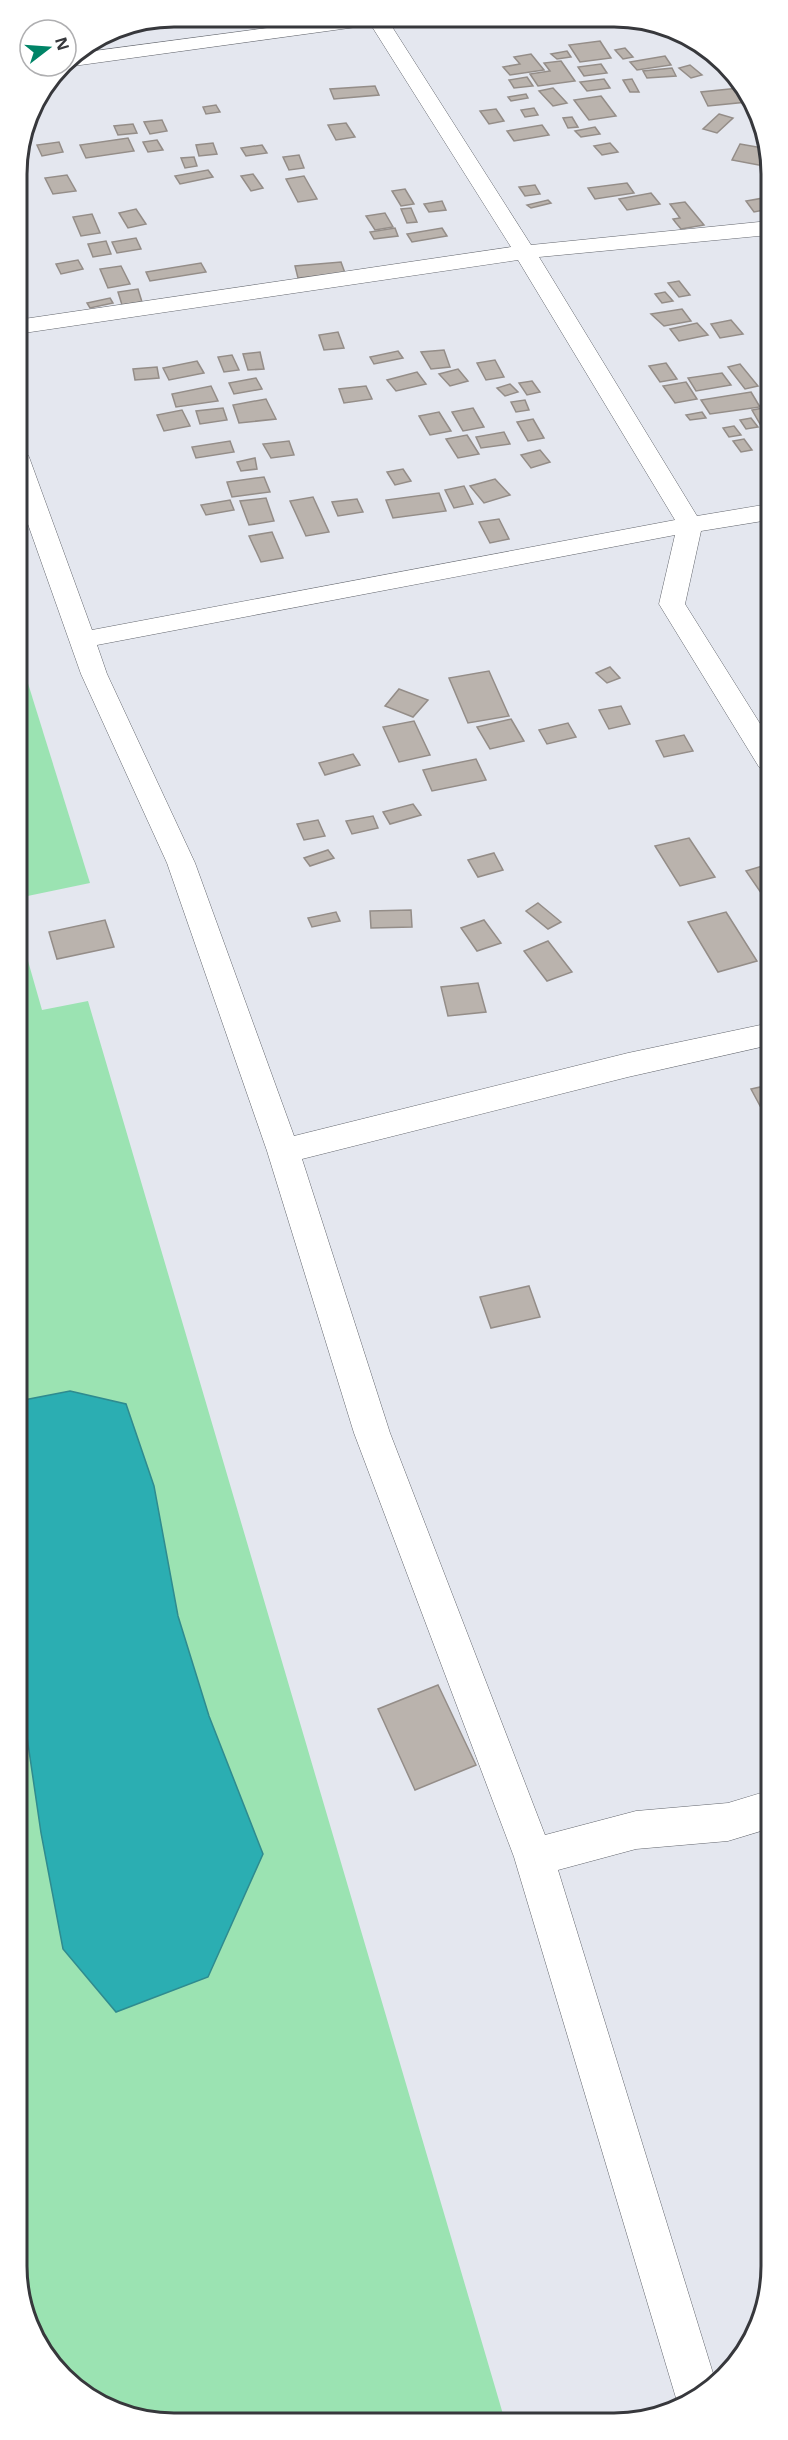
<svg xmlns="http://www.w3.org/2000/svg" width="788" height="2440" viewBox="0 0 788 2440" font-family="'Open Sans',sans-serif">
	<rect width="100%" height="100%" fill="#e4e7ef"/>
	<g fill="#9be3b2">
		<path d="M17,648l73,235 -72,15z"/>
		<path d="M18,926l24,84 46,-9 417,1420h-362l-81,-44 -43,-80z"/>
	</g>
	<path fill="#2baeb2" stroke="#2f8b8f" stroke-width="1.5" d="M70,1391l56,13 28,82 24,130 31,100 54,138 -55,123 -92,35 -53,-63 -22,-116 -22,-151 -1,-276 6,-6z"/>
	<g fill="#bab3ad" stroke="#948d88" stroke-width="1.5">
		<path d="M600,41l11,17 -31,4 -11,-17z"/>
		<path d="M625,48l8,9 -10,2 -8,-9z"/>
		<path d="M567,51l4,6 -14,2 -6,-5z"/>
		<path d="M531,54l13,16 -34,5 -7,-8 17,-3 -6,-7z"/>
		<path d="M665,56l6,9 -34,5 -7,-8z"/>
		<path d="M561,61l14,20 -37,5 -8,-12 20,-3 -6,-8z"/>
		<path d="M601,64l6,9 -23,3 -6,-9z"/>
		<path d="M690,65l12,10 -11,3 -12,-10z"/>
		<path d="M672,68l4,8 -29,2 -4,-7z"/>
		<path d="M527,77l6,9 -19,2 -5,-8z"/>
		<path d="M604,79l6,9 -23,3 -7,-9z"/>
		<path d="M632,79l7,13h-9l-7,-12z"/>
		<path d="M375,86l4,9 -45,4 -4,-10z"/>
		<path d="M553,88l14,15 -14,3 -14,-15z"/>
		<path d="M739,88l8,14 -39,4 -7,-14z"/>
		<path d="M526,94l2,4 -17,3 -3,-4z"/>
		<path d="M601,96l15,20 -27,4 -15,-20z"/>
		<path d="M216,105l4,7 -14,2 -3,-7z"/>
		<path d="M534,108l4,7 -13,2 -4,-7z"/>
		<path d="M496,109l8,12 -15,3 -9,-13z"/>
		<path d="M719,114l14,4 -16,15 -14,-4z"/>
		<path d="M572,117l6,10 -10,1 -5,-10z"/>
		<path d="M162,120l5,11 -17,3 -6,-12z"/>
		<path d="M346,123l9,14 -19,3 -8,-15z"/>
		<path d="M133,124l4,9 -19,2 -4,-9z"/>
		<path d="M542,125l7,10 -35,6 -7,-10z"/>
		<path d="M595,127l5,7 -19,3 -6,-6z"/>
		<path d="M128,138l6,13 -48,7 -6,-13z"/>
		<path d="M157,140l6,10 -15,2 -5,-10z"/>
		<path d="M59,142l4,10 -21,4 -5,-11z"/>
		<path d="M213,143l4,11 -18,2 -3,-11z"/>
		<path d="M610,143l8,9 -16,3 -8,-9z"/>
		<path d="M740,144l29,5v18l-37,-7z"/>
		<path d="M262,145l5,8 -21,3 -5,-8z"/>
		<path d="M299,155l5,13 -15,2 -6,-13z"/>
		<path d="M194,157l3,9 -12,2 -4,-10z"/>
		<path d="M208,170l5,7 -33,7 -5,-8z"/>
		<path d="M253,174l10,14 -12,3 -10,-15z"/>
		<path d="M67,175l9,16 -23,3 -8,-16z"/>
		<path d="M304,176l13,23 -19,3 -12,-23z"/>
		<path d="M627,183l7,10 -39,6 -7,-11z"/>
		<path d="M535,185l5,9 -15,2 -6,-9z"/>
		<path d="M405,189l9,15 -13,2 -9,-15z"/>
		<path d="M651,193l9,11 -33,6 -8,-11z"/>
		<path d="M769,197v12l-15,3 -8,-11z"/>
		<path d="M548,200l3,3 -20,5 -4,-3z"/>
		<path d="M442,201l4,9 -17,2 -5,-8z"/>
		<path d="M685,202l19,23 -23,4 -5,-6 -3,-4 7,-1 -10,-14z"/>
		<path d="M411,208l6,14 -10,1 -6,-14z"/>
		<path d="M136,209l10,15 -18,4 -9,-15z"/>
		<path d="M385,213l8,14 -18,3 -9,-14z"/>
		<path d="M92,214l8,19 -19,3 -8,-19z"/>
		<path d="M395,228l3,8 -24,3 -4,-7z"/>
		<path d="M442,228l5,8 -35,6 -5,-8z"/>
		<path d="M136,238l5,11 -24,4 -5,-11z"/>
		<path d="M106,241l5,13 -18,3 -5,-13z"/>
		<path d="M78,260l5,9 -22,5 -5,-10z"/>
		<path d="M341,262l4,11 -47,5 -3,-12z"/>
		<path d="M201,263l5,9 -56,9 -4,-9z"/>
		<path d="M121,266l9,18 -22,4 -8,-19z"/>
		<path d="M679,281l11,14 -11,2 -11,-14z"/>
		<path d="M138,289l4,13 -20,3 -4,-13z"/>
		<path d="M665,292l8,9 -11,2 -7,-9z"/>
		<path d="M110,298l3,5 -23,5 -3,-5z"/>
		<path d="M682,309l9,12 -27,5 -13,-12z"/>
		<path d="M731,320l12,14 -23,4 -9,-14z"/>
		<path d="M697,323l11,12 -29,6 -9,-12z"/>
		<path d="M338,332l6,16 -20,2 -5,-15z"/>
		<path d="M444,350l6,17 -19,2 -10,-17z"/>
		<path d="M398,351l5,7 -29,6 -4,-7z"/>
		<path d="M260,352l4,17 -16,1 -5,-16z"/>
		<path d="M232,355l7,15 -15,2 -6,-15z"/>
		<path d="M495,360l9,17 -18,3 -9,-17z"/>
		<path d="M197,361l7,12 -35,7 -6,-12z"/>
		<path d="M666,363l11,16 -17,3 -11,-16z"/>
		<path d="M740,364l18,22 -13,3 -17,-22z"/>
		<path d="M157,367l2,11 -24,2 -2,-11z"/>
		<path d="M458,369l10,12 -18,5 -11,-12z"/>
		<path d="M417,372l9,12 -30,7 -9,-11z"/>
		<path d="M722,373l9,12 -35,6 -8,-13z"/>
		<path d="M256,378l6,11 -28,5 -5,-11z"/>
		<path d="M532,381l8,11 -13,3 -8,-12z"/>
		<path d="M686,382l11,17 -22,4 -12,-17z"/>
		<path d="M510,384l8,8 -13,4 -8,-8z"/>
		<path d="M211,386l7,15 -42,6 -4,-13z"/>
		<path d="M366,386l6,13 -28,4 -5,-14z"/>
		<path d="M751,392l9,15 -50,7 -9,-14z"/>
		<path d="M266,399l10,20 -37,4 -6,-18z"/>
		<path d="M525,400l4,10 -13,2 -5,-10z"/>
		<path d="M769,407v23l-5,1 -12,-21z"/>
		<path d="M223,408l4,12 -27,4 -4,-13z"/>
		<path d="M473,408l11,19 -21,4 -11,-19z"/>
		<path d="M182,410l8,16 -26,5 -7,-16z"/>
		<path d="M439,412l12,19 -21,4 -11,-19z"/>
		<path d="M702,412l4,6 -16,2 -4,-5z"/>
		<path d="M751,418l7,9 -12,2 -6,-9z"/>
		<path d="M533,419l11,19 -16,3 -11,-19z"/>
		<path d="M734,426l7,9 -12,2 -6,-9z"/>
		<path d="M504,432l6,12 -29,4 -5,-11z"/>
		<path d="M467,435l12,19 -21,4 -12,-19z"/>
		<path d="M744,439l8,11 -11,2 -8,-11z"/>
		<path d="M230,441l4,11 -38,6 -4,-11z"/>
		<path d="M289,441l5,14 -23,3 -8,-14z"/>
		<path d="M540,450l10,12 -19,6 -10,-13z"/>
		<path d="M255,458l2,11 -16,2 -4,-9z"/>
		<path d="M403,469l8,12 -16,4 -8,-13z"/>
		<path d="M264,477l6,15 -38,5 -5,-15z"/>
		<path d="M495,479l15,16 -26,8 -14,-17z"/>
		<path d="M464,486l9,18 -19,4 -9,-18z"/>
		<path d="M439,493l7,18 -53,7 -7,-18z"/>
		<path d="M313,497l16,35 -23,4 -16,-35z"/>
		<path d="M266,498l8,23 -25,4 -9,-24z"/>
		<path d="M357,499l6,13 -25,4 -6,-14z"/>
		<path d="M230,500l4,10 -28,5 -5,-10z"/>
		<path d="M499,519l10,20 -19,4 -11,-21z"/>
		<path d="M272,532l11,26 -22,4 -12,-26z"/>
		<path d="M610,667l10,11 -13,5 -11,-10z"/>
		<path d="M489,671l20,45 -41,7 -19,-45z"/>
		<path d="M399,689l29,11 -15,17 -28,-11z"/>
		<path d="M621,706l9,18 -21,5 -10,-19z"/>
		<path d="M511,719l13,22 -34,8 -13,-22z"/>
		<path d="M414,721l16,34 -31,7 -16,-35z"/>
		<path d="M568,723l8,14 -29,7 -8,-14z"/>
		<path d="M684,735l9,16 -29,6 -8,-16z"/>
		<path d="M353,754l7,11 -35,10 -6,-12z"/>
		<path d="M476,759l10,21 -54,11 -9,-21z"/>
		<path d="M413,804l8,11 -31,9 -7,-12z"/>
		<path d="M373,816l5,12 -26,6 -6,-13z"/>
		<path d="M318,820l7,16 -21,4 -7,-16z"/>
		<path d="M689,838l26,39 -35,9 -25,-40z"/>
		<path d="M328,850l6,8 -24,8 -6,-8z"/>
		<path d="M494,853l9,17 -25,7 -10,-17z"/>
		<path d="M769,864v35l-3,1 -20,-29z"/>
		<path d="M538,903l23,19 -13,7 -22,-18z"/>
		<path d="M411,910l1,17 -41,1 -1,-17z"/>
		<path d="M336,912l4,9 -28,6 -4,-9z"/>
		<path d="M726,912l31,49 -39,11 -30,-50z"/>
		<path d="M105,920l9,27 -57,12 -8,-27z"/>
		<path d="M484,920l17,23 -24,8 -16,-23z"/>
		<path d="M548,941l24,31 -25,9 -23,-30z"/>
		<path d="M478,983l8,29 -38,4 -7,-29z"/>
		<path d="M769,1085l1,31 -4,1 -15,-28z"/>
		<path d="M529,1286l11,31 -49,11 -11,-31z"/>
		<path d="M438,1685l38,80 -61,25 -37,-81z"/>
	</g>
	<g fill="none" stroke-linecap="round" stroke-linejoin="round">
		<defs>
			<path id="street" d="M343,18h50l-4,4 142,223 238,-24v14l-230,22 158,259 72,-12v16l-68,11 -16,73 84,134v31l-10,-2 -100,-163 16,-69 -578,110 10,29 88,189 99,273 334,-83 142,-30v22l-142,32 -326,82 88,274 155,402 91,-24 92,-8 43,-13v38l-43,13 -92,8 -78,21 158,513 -23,20 -14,5 -165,-551 -160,-424 -87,-282 -100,-288 -86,-189 -64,-181v-43l9,2 3,5 63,173 583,-110 -157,-260 -501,74v-14l494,-73 -140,-222 -305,42 -4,-1h4v-5l6,-7z"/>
		</defs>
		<use href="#street" stroke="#63666d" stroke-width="1"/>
		<use href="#street" fill="#fff" fill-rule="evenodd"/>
	</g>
	<path d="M0 0H788V2440H0ZM174 27H614A147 147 0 0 1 761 174V2266A147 147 0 0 1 614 2413H174A147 147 0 0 1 27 2266V174A147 147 0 0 1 174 27Z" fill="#fff" fill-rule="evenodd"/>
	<path fill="none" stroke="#37383c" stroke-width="3" d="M174 27H614A147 147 0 0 1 761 174V2266A147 147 0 0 1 614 2413H174A147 147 0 0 1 27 2266V174A147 147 0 0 1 174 27Z"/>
	<g transform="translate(48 48) rotate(73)"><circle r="28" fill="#ffffff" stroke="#afafb1" stroke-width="1.5"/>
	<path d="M0-4.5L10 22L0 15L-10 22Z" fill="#008467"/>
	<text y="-9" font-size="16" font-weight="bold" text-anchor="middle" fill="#37383c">N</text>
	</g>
</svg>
